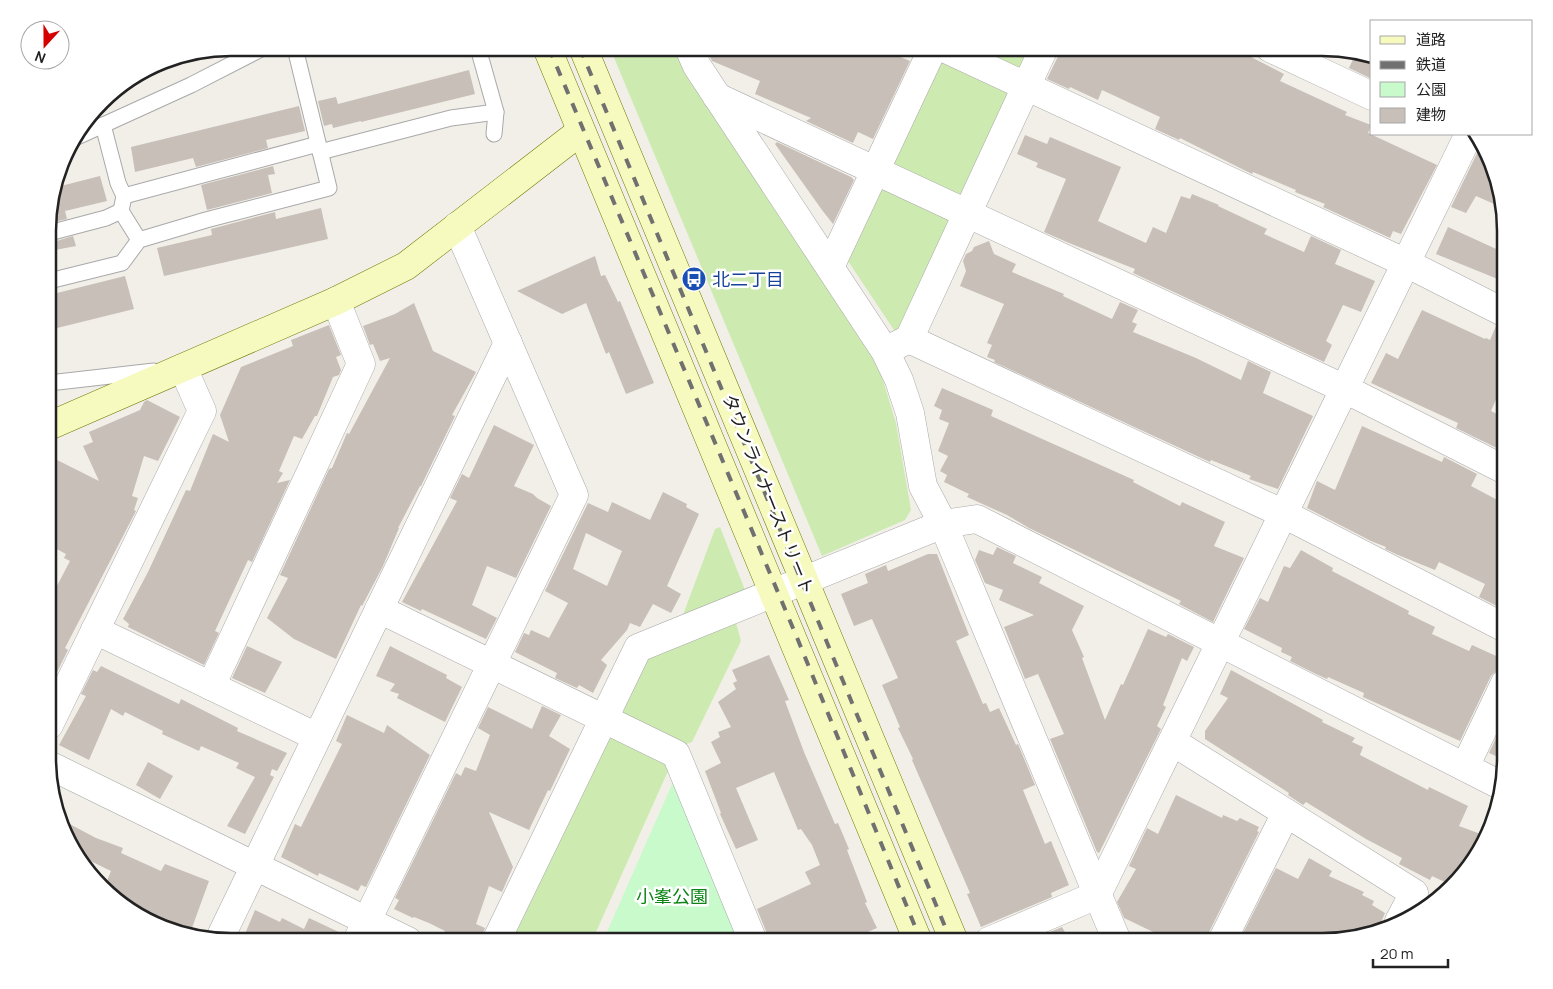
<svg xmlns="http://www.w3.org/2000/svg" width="1553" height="989" viewBox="0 0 1553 989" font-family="Manrope,'Noto Sans JP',sans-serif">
	<rect width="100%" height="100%" fill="#f2efe9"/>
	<g fill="#cdebb0">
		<path d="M610,48h64l10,22 180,271 17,33 15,49 15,87 -6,10 -83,36z"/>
		<path d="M965,48h69l-11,20h-16z"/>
		<path d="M938,50l73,35 2,11 -48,98 -9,2 -70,-33z"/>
		<path d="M878,179l74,35 -54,122 -54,-81z"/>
		<path d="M720,527l25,63 -62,25 32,-86z"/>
		<path d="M735,619l6,22 -49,101 -8,3 -59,-29 -3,-10 26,-51z"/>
		<path d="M613,736l52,24 3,11 -76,170h-84l97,-201z"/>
	</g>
	<path fill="#c8facc" d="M673,782l67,159h-137z"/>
	<g fill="#c7bfb8" fill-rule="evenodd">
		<path d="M706,48h173l31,13 -37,78 -15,-7 -5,11 -47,-22 5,-3 -56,-24 5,-13 -48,-20z"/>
		<path d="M1062,48h44l22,8 3,-8h124l-4,9 33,17 -4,7 67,31 -2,3 26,10 -3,8 69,32 -36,69 -8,-3 -3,7 -67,-31 2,-3 -30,-12 1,-2 -43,-18 -1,2 -72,-36 -1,2 -24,-11 5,-12 -58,-27 -4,10 -28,-13 -1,2 -22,-10z"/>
		<path d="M1356,53l16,3v23l-23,-11z"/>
		<path d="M469,70l6,24 -114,28v-1l-28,7 -1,-4 -8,2 -6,-25 18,-4 2,7z"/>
		<path d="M299,106l6,25 -39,9 2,8 -72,19 -3,-9 -58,14 -4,-25z"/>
		<path d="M1025,135l22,9 3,-7 71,30 -23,54 48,22 7,-16 13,6 15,-37 9,3 2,-5 27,11 -1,1 49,23 -3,5 40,18 7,-16 30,14 -6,14 40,17 -14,31 -18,-7 -17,36 6,4 -8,17 -191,-89 2,-4 -66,-26 -25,-11 22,-53 -30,-12 2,-4 -21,-9z"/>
		<path d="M777,142l74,35 3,3 -21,44 -11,-14 -47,-66z"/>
		<path d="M1482,143l19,64 -25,-11 -10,17 -15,-6z"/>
		<path d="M273,166l2,8 -7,1 4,18 -65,17 -6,-25z"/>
		<path d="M100,176l7,25 -42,10 2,8 -18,4v-15l7,-23 1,2z"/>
		<path d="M321,208l7,31 -164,37 -7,-28 55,-13 -1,-6 64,-17 1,7z"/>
		<path d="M1448,227l57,26v29l-69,-28z"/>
		<path d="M73,236l3,10 -21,4 -2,-8z"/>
		<path d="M989,241l5,13 22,10 -4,8 52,22 -1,2 49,23 8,-17 18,8 -6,12 5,2 -4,8 63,26 45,22 7,-19 23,11 -8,21 50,23 -35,73 -29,-10 2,-3 -40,-16 -1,2 -216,-100 1,-2 -8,-3 5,-12 -5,-2 17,-39 -44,-18 6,-15 -3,-10 3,-7 6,-3 2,-4z"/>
		<path d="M595,256l6,20 4,-1 13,27 2,-1 34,82 -28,11 -17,-42 -3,2 -20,-51 -24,11 -45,-23z"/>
		<path d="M125,276l9,33 -85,21v-35z"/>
		<path d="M414,303l19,48 43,21 -24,43 3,1 -34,70h-1l-22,42h1l-16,38 -21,40 -1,-1 -25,54 -42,-20 -27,-21 21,-40 -8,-3 49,-106 3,-1 15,-35 2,1 41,-76 -10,3 -7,-17 -3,1 -7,-19 32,-12z"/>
		<path d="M1422,310l63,29 1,-1 4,2 6,-14 9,3v50l-14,32 14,7v34l-49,-24 2,-5 -87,-40 15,-30 12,6z"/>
		<path d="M329,325l12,30 -5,2 5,13 -2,5 -6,2 -16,39h-2l-13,23 -8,-3 -15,35 4,2 -6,10 13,-3 -38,82 -4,-2 -33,71 4,2 -15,32 -76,-38 1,-3 -6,-5 25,-47 38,-82 4,1 23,-57 16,8 -9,-27 21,-48 52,-21 -2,-6z"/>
		<path d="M942,388l51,22 -2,6 143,64 -1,2 47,24 2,-4 43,20 -11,24 30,12 -31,64 -34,-18 2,-3 -152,-73 -22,-13 -40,-18 2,-3 -25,-12 3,-7 -7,-4 8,-15 -10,-5 11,-28 -10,-4 3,-9 -8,-4z"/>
		<path d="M147,400l33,17 -22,44 -14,-5 -12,40 6,2 -4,12 2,1 -71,137 3,2 -15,30 -4,-2v-77l21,-40 -6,-3 2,-4 -17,-9v-89l50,25 -16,-35 10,-4 -4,-10 51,-22 4,-8z"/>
		<path d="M494,425l40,20 -20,41 19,8 4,4 14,8 -35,72 -29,-12 -15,39 25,13 -11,21 -64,-30 -1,2 -19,-9 55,-101 -7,-3 12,-24 7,4z"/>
		<path d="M1362,426l80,36 2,-5 33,17 -6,12 34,18v106l-26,-13 6,-13 -46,-22 -4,8 -37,-15 -13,-6 1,-2 -15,-6 -64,-33 10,-27 18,9z"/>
		<path d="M663,492l24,12 -1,3 13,7 -32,72 14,8 -10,19 -18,-9 -13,23 -10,-4 -3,7 -26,30 6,5 -14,28 -14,-8 -2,3 -22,-10 2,-5 -42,-21 9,-19 5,2 2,-5 18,8 19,-35 -23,-12 43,-88 20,9 4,-10 38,18zM586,533l36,18 -15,35 -34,-17z"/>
		<path d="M997,547l19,9 -3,7 29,14 -3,6 45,23 -12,24 12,27 -2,1 23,62 16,-36 2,1 25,-56 18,8 2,-3 26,13 -7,14 -5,-3 -19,47 3,2 -9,19 4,3 -62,124 -2,-1 -47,-113 14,-5 -26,-60 -13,5 -21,-52 30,-12 -35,-15 4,-10 -18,-7 -10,-23 4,-10 14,5z"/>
		<path d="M1301,550l32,18 -1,3 77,40 -1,3 27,13 -3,7 37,17 3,-6 33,15v8l-8,2 -6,6 -31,65 -97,-44 1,-4 -36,-16 -1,2 -11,-5 -26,-13 2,-4 -11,-5 1,-4 -38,-19 16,-31 8,4 16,-36 6,2z"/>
		<path d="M928,554h9l32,81 -13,6 27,63 3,-1 4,9 9,-4 17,37 2,-1 17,41 -12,5 22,54 6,-3 18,44 -18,8 1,4 -71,30 -14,-33 3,-1 -58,-133 1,-1 -15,-31 2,-1 -18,-42 16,-7 -26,-59 -18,7 -13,-32 27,-11 -3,-9 21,-9 2,6z"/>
		<path d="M247,646l35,16 -17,31 -33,-15z"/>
		<path d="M390,646l57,29 -1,3 16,9 -17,35 -48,-24 2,-4 -9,-3 5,-7 -19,-8z"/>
		<path d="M769,655l20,45 -4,1 19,51 31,72 3,-1 11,26 -2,1 20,52 -2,1 12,25 -30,13h-77l-13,-32 54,-25 -6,-12 15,-7 -8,-20 -11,-16 -3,1 -24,-58 -38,16 22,52 -22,9 -16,-35 1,-1 -16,-42 16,-8 -10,-21 9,-5 -2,-5 13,-5 -13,-25 18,-13 -3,-6 4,-2 -5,-11z"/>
		<path d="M101,666l78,38 2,-5 57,29 -1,3 50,22 -10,18 -5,-2 -2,6 4,2 -29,57 -18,-8 28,-49 -19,-9 3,-5 -38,-17 -2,5 -37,-17 1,-3 -38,-19 -2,4 -12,-7 -22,51 -30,-15 27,-49 -5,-2 12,-24 4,2z"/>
		<path d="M1231,670l92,50 -1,2 33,16 -3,4 11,5 -3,8 68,35 1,-3 39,19 -9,20 27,10 -11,23 -26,25 -17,-8 -2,4 -31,-16 3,-6 -36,-19 -60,-37 -3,3 -15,-10 1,-2 -84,-54v-8l23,-33 -8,-4z"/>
		<path d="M542,706l19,9 -12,21 21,13 -20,42 -2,-1 -19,40 -40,-18 24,55 -11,25 -13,-6 -13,38 9,4 -5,13h-39l4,-10 -16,-8 -15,-6 -1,1 -19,-9 5,-9 -4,-2 61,-125 5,3 4,-9 11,4 14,-36 -12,-7 10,-21 44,22z"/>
		<path d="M347,715l37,18 3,-8 43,30 -64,132 -5,-2 -3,6 -39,-18 -1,3 -37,-19 14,-33 6,3 41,-83 -6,-3z"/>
		<path d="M1505,719v41l-16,-7z"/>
		<path d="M148,762l25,14 -13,23 -24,-14z"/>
		<path d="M1176,795l46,23 1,-3 14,6 3,-3 19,9 -2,4 2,1 -51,102 -2,7h-34l-48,-23 -7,-16 19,-33 -7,-3 18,-38 11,6z"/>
		<path d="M64,821l32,17 27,10 -2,5 40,18 4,-7 44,17 -20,55 -5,-1 -54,-24 -25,-25 6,-15 -35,-17z"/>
		<path d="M1309,858l23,13 -3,5 35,16 -2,3 12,6 -2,4 13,8 -6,14 -46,14h-94l37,-73 22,11z"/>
		<path d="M255,910l25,12 2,-4 22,11 5,-11 34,16 -2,7h-99z"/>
		<path d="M1062,927l8,14h-24l-3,-6z"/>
	</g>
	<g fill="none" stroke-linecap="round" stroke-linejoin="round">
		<defs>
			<g id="lane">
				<path d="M478,48l18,64 -2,22"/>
				<path d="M103,125l15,58 6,13 -3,15 18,29"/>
				<path d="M77,137l114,-52 72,-37"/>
				<path d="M320,152l131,-34 45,-6"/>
				<path d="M124,196l194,-52"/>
				<path d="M49,233l57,-15 15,-7"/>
				<path d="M49,281l73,-18 17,-23 67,-20 123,-32 -34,-140"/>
				<path d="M49,383l105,-12"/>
			</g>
			<g id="street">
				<path d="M689,48l8,18 188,285 14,29 11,33 13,73 20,38 174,417"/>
				<path d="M944,48l462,215 99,50"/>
				<path d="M1270,48l102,48"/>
				<path d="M717,97l628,292 160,81"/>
				<path d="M830,267l103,-219"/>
				<path d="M909,339l375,175 221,114"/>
				<path d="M893,347l16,-8 135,-291"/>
				<path d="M379,609l297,145 77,187"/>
				<path d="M95,630l222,107"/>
				<path d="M211,686l150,-322 -25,-63"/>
				<path d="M49,725l153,-314 -19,-43"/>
				<path d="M1173,742l241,151 -15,28"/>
				<path d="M49,765l359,176"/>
				<path d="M1465,767l40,-84"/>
				<path d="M219,940l289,-597"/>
				<path d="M357,941l217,-446 -117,-269"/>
				<path d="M496,941l142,-293 305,-124 34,-5 525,267"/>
				<path d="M989,941l108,-46 372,-761"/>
				<path d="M1222,941l64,-128"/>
			</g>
			<g id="secondary">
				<path d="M547,48l371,893"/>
				<path d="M583,48l371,893"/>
				<path d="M49,426l287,-125 70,-35 175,-135"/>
			</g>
		</defs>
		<use href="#lane" stroke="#a9a9a9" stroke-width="17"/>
		<use href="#street" stroke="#a9a9a9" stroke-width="29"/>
		<use href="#secondary" stroke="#707d05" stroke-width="29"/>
		<use href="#lane" stroke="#fff" stroke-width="15"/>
		<use href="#street" stroke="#fff" stroke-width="28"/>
		<use href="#secondary" stroke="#f7fabf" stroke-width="28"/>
		<g stroke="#707070" stroke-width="4" stroke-dasharray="10 10" stroke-linecap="butt">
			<path d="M549,48l249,592 123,301"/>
			<path d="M580,48l371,893"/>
		</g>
	</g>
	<defs>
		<symbol id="bus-disc" viewBox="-11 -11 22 22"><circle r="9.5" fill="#1a4fb4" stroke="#fff"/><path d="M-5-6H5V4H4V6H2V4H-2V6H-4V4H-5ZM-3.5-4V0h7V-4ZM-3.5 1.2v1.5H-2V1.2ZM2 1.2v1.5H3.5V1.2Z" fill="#fff"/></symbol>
	</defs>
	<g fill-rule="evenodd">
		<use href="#bus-disc" x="680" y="265" width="28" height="28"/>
	</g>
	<g text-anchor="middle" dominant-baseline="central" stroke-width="5" stroke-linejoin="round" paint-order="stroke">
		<g font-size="18" fill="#164399" stroke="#fff" text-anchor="start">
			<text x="712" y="279">北二丁目</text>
		</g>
		<g font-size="18" fill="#222" stroke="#fff">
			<text transform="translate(769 494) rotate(68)">タウンライナーストリート</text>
		</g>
		<g font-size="18" fill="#0c8416" stroke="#fff">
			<text x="672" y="896">小峯公園</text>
		</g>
	</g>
	<path d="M0 0H1553V989H0ZM231 56H1322A175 175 0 0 1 1497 231V758A175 175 0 0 1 1322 933H231A175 175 0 0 1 56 758V231A175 175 0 0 1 231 56Z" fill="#fff" fill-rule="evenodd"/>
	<path fill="none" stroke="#222" stroke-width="2.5" d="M231 56H1322A175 175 0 0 1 1497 231V758A175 175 0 0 1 1322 933H231A175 175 0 0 1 56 758V231A175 175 0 0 1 231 56Z"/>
	<rect x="1370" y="20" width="162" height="115" fill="#ffffff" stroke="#a7a7a7"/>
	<rect x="1380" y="36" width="25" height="8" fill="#f7fabf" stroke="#a7a7a7"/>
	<text x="1416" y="45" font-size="15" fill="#222222">道路</text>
	<rect x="1380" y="61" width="25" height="8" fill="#707070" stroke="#a7a7a7"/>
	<text x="1416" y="70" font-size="15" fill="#222222">鉄道</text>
	<rect x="1380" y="82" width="25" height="15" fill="#c8facc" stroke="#a7a7a7"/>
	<text x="1416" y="95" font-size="15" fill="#222222">公園</text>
	<rect x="1380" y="108" width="25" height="15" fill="#c7bfb8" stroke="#a7a7a7"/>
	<text x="1416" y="120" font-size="15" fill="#222222">建物</text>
	<g transform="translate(45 45) rotate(201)"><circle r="24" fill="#ffffff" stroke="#a7a7a7"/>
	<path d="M0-4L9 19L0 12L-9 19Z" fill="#d40000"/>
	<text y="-8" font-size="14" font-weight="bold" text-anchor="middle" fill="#222222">N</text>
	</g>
	<path d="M1373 959v8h75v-8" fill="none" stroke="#222222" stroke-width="2.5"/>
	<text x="1380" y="959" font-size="15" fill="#222222" stroke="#ffffff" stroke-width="4" paint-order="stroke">20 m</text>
</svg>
